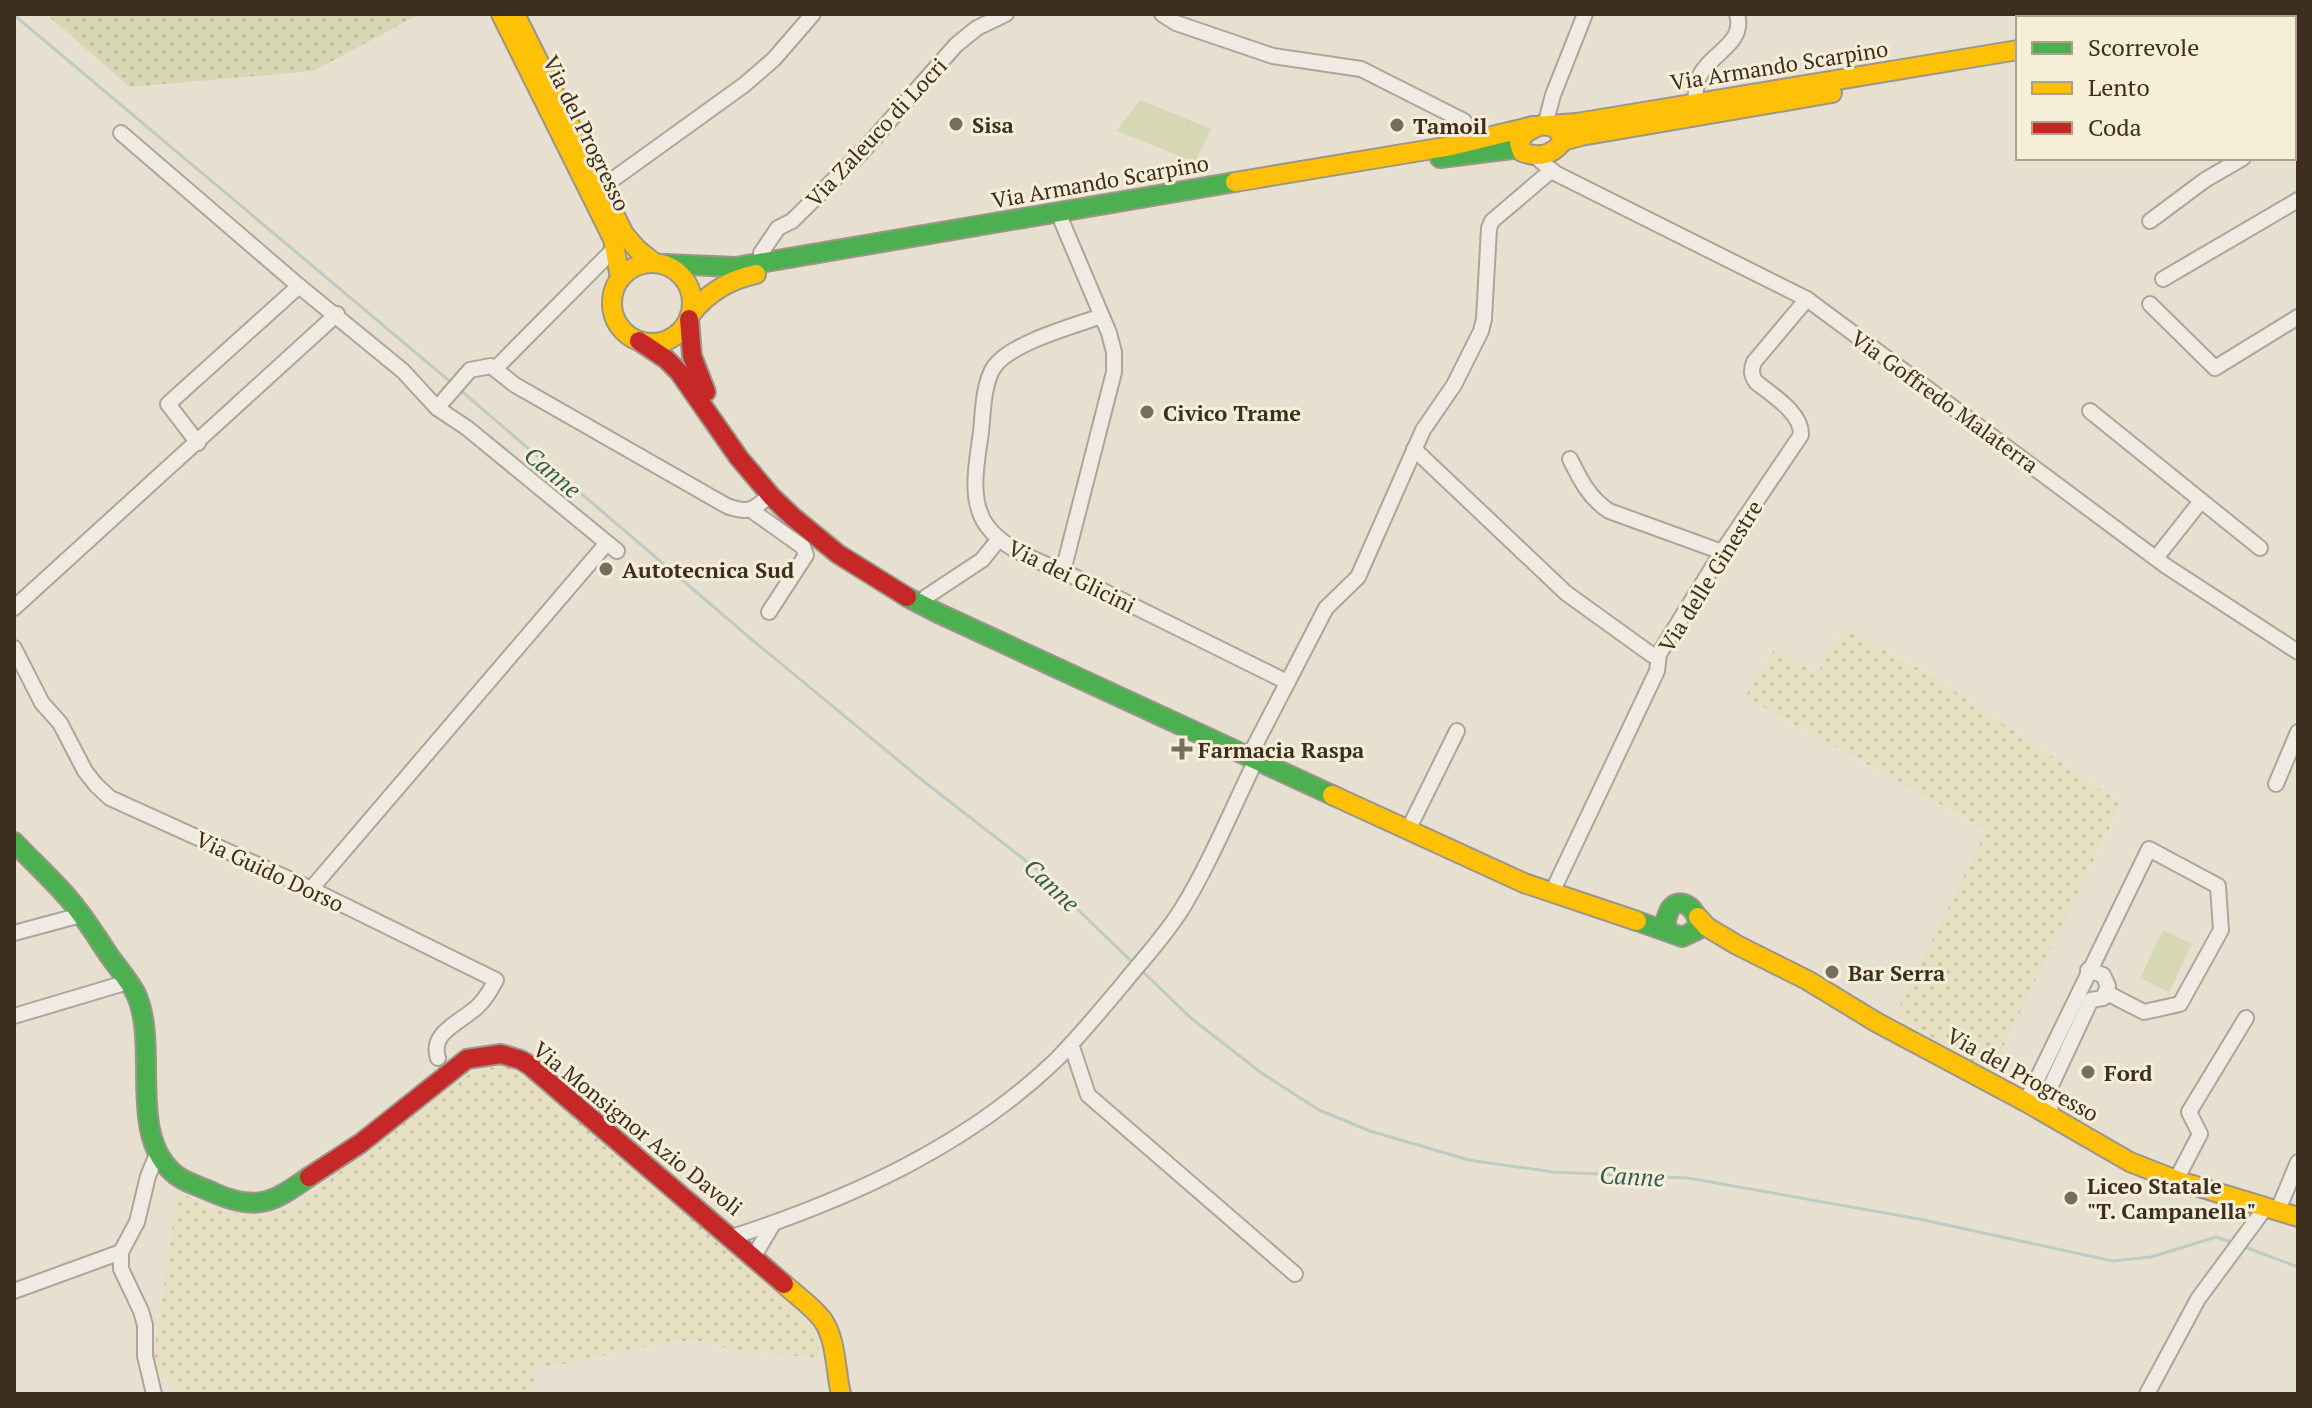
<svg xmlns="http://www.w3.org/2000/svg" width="2312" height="1408" viewBox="0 0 2312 1408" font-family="'PT Serif',serif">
	<defs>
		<pattern id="farmland-dots" width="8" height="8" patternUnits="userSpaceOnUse" patternTransform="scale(2)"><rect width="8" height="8" fill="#e6dfc2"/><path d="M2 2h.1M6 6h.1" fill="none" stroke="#c6c0a6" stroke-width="1.8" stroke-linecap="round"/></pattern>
		<pattern id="grass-dots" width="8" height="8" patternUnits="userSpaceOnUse" patternTransform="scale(2)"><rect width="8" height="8" fill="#d6d7b3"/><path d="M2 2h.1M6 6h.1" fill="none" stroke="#b9b99a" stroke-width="1.8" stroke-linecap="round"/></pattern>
	</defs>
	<rect width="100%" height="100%" fill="#e7e0d1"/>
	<g fill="url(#farmland-dots)">
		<path d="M1843,629l86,45 192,129 -130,269 -96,-57 92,-185 -242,-133 29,-47 43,24z"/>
		<path d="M500,1066l19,3 29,21 235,208 32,31 6,29 -86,-7 -30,-10h-32l-139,29v24h-353l-29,-29 26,-174 36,19 51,6 26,-9 69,-50 101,-79 22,-9z"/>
	</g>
	<path fill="url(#grass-dots)" d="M46,14h374l-107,57 -183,16z"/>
	<g fill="#d6d7b3">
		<path d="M1140,100l71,29 -16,33 -79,-31z"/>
		<path d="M2163,930l29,14 -23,48 -29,-14z"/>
	</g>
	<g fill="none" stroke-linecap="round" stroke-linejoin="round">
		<g stroke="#bcccc2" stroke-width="3">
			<path d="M14,15l439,369"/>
			<path d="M459,389l291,249 172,142 112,87 98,95"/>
			<path d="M1141,970l51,49 71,55 56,36 51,21 99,29 84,12 135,6 231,41 194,42 38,-4 65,-20 19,6"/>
			<path d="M2242,1246l56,21"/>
		</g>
		<defs>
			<g id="street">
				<path d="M1162,14l14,9 97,33 88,13 103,52"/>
				<path d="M1695,103c1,-8 0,-18 4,-26 11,-24 47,-33 38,-63"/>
				<path d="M1545,125l8,-30 32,-81"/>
				<path d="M2294,128l4,-2"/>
				<path d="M121,133l178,153 104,85 34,37 30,20 150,123"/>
				<path d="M1536,157l19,16 252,126 359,267 132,86"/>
				<path d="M601,188l143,-103 30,-26 39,-45"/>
				<path d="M2150,221l55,-41 38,-22"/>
				<path d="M1062,222l47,111 5,19v20l-51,199"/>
				<path d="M763,262l-2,-9 17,-25 14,-7 70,-69 94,-107 21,-17 29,-14"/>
				<path d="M2163,279l135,-79"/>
				<path d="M2150,304l65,64 83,-51"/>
				<path d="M1102,316c-29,10 -91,27 -108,51 -11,17 -11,46 -13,65 -4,30 -13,68 6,94 22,29 63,38 94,54 69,34 138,68 206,102"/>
				<path d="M495,369l119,-120"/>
				<path d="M437,408l33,-38 21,-4 24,19 212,121c21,8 27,4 43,-11"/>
				<path d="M2090,411l170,137"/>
				<path d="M198,443l-30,-39 131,-118"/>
				<path d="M1414,449l152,144 86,62 7,-1"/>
				<path d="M1570,459c10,20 19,39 39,52l113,41"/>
				<path d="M751,510l52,37 3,8 -37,57"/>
				<path d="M2156,558l45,-57"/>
				<path d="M926,597l56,-37 17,-21"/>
				<path d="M14,608l323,-294"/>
				<path d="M14,648l28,55 18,20 25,48 11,14 14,13 201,91 185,91c-5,9 -10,19 -18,26 -16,16 -49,26 -40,52"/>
				<path d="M1253,749l73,-141 32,-31 65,-147 31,-45 27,-54 3,-12 5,-91 3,-7 60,-51"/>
				<path d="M2276,784l22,-52"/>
				<path d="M1412,822l45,-91"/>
				<path d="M1556,884l101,-213 2,-17 63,-102 79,-117c1,-22 -29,-40 -45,-53 -5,-7 -5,-12 -2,-20l53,-63"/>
				<path d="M311,889l296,-346"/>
				<path d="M14,933l67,-18"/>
				<path d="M14,1016l114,-34"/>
				<path d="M1071,1044l17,51 207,179"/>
				<path d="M2026,1102l123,-253 69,37 3,44 -41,74 -36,8 -37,-19"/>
				<path d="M2052,1117l-4,-25 43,-92 12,-2 5,-12 -5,-11 -15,-5"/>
				<path d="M2176,1180l24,-46 -11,-22 57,-94"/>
				<path d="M2278,1210l20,-48"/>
				<path d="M732,1237c117,-38 233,-90 323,-176 24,-24 46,-51 68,-77 20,-25 43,-49 60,-77 28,-46 49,-98 73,-147"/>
				<path d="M121,1252v17l20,42 4,14v31l9,38"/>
				<path d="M754,1256l19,-32"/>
				<path d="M14,1291l107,-39 16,-30 11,-46 10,-24"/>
				<path d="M2147,1394l51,-95 68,-92"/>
			</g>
			<g id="fast">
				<path d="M2195,18l10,-4"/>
				<path d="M1440,158l80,-10"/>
				<path d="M665,264l71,3 499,-85"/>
				<path d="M907,597l31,16 394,182"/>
				<path d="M14,842c18,19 38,37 55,57 15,17 27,37 39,55 9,13 21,26 28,40 24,53 -10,142 40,181 10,8 26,12 38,18 44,19 59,9 95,-16"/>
				<path d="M1637,921l45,16 15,-7c5,-17 -15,-37 -27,-21 -1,1 -4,11 -5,13l4,10"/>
			</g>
			<g id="slow">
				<path d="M501,14l112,225 7,39"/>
				<path d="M515,14l109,220 13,15 16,13"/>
				<path d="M1548,125l29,-2 441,-73"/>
				<path d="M1563,141l18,-5 251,-43"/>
				<path d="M1235,182l216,-36 82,-20c14,-1 26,-2 30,15 -11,15 -24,17 -41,11l-3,-9 6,-10 16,-8"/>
				<circle cx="652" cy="303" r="40"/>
				<path d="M690,315c18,-22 38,-35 66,-41"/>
				<path d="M1332,795l192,88 113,38"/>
				<path d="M1698,917l9,10 30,18 70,35 69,42 150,80 104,60 46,18 122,37"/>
				<path d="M784,1284c12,11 28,22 38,35 15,21 13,51 19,75"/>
			</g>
			<g id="jam">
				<path d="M2161,18l12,-4"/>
				<path d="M689,319l3,37 14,36"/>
				<path d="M639,341l27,18 13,13 60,86 33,39 21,20 45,37 69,43"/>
				<path d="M309,1177l52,-34 106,-84 34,-5 20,6 8,5 255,219"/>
			</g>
		</defs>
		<use href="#street" stroke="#ada599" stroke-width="18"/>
		<use href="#fast" stroke="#9c958a" stroke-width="22"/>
		<use href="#slow" stroke="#9c958a" stroke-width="22"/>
		<use href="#jam" stroke="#9c958a" stroke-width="22"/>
		<use href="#street" stroke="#efebe3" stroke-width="14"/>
		<use href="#fast" stroke="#4caf50" stroke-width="18"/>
		<use href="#slow" stroke="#ffc107" stroke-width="18"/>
		<use href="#jam" stroke="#c62828" stroke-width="18"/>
	</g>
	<g fill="#786c5e" stroke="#f7eed8" stroke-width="3">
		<circle cx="956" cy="124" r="8"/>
		<circle cx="1397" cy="125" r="8"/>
		<circle cx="1147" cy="412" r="8"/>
		<circle cx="606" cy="569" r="8"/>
		<path d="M1178 737h8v8h8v8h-8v8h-8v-8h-8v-8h8z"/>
		<circle cx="1832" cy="972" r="8"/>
		<circle cx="2088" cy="1072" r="8"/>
		<circle cx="2071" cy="1198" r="8"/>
	</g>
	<g text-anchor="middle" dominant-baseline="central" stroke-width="6" stroke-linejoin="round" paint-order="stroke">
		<g font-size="22" fill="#3d2e20" stroke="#f7eed8">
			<text transform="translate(1779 65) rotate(-9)">Via Armando Scarpino</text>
			<text transform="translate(876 132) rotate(-47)">Via Zaleuco di Locri</text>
			<text transform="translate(587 133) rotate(64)">Via del Progresso</text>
			<text transform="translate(1100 181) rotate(-10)">Via Armando Scarpino</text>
			<text transform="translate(1945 401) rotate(36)">Via Goffredo Malaterra</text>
			<text transform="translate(1072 576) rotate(26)">Via dei Glicini</text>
			<text transform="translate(1710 576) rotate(-58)">Via delle Ginestre</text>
			<text transform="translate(270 871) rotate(25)">Via Guido Dorso</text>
			<text transform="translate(2023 1074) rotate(29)">Via del Progresso</text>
			<text transform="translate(638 1128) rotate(39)">Via Monsignor Azio Davoli</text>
		</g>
		<g font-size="22" font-weight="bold" fill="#3d2e20" stroke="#f7eed8" text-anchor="start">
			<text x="972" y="124">Sisa</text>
			<text x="1413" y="125">Tamoil</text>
			<text x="1163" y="412">Civico Trame</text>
			<text x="622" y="569">Autotecnica Sud</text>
			<text x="1198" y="749">Farmacia Raspa</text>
			<text x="1848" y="972">Bar Serra</text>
			<text x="2104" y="1072">Ford</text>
			<text x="2087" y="1185">Liceo Statale<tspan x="2087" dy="25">"T. Campanella"</tspan></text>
		</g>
		<g font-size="24" font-style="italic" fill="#2f5d5a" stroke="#f7eed8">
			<text transform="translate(553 472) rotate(40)">Canne</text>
			<text transform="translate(1052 885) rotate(43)">Canne</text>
			<text transform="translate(1632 1176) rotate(3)">Canne</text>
		</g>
	</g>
	<rect width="2312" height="1408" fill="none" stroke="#3d2e20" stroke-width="32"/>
	<rect x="2016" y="16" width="280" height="144" fill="#f7eed8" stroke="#ada18e" stroke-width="2"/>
	<rect x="2032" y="42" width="40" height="12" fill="#4caf50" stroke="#ada18e" stroke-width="2"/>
	<text x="2088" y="56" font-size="24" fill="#3d2e20">Scorrevole</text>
	<rect x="2032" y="82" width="40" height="12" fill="#ffc107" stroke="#ada18e" stroke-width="2"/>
	<text x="2088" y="96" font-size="24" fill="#3d2e20">Lento</text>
	<rect x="2032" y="122" width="40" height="12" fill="#c62828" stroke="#ada18e" stroke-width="2"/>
	<text x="2088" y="136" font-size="24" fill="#3d2e20">Coda</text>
</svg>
